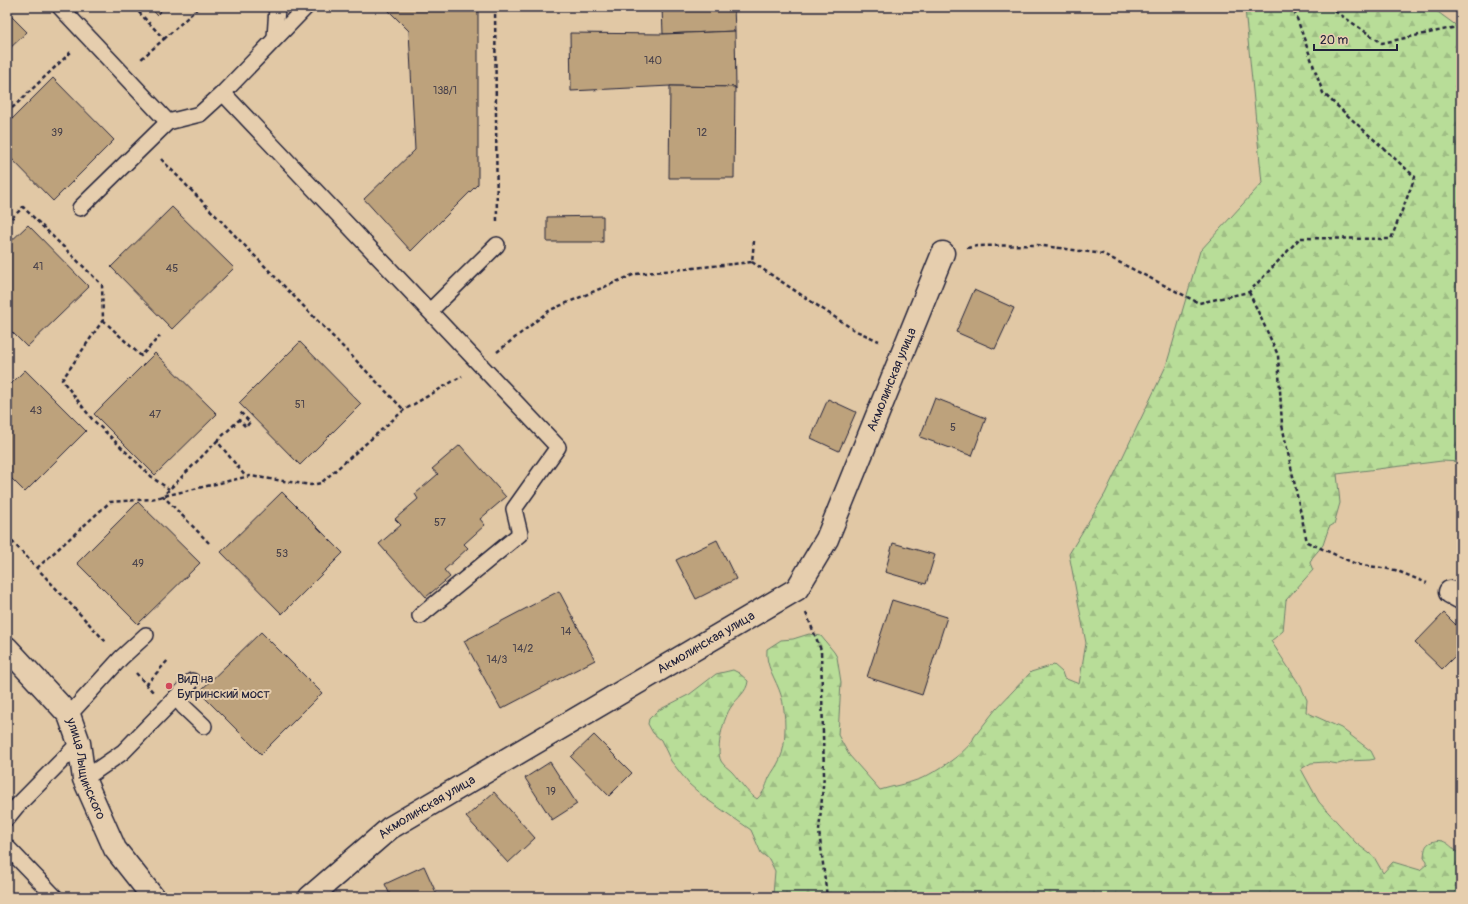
<svg xmlns="http://www.w3.org/2000/svg" width="1468" height="904" viewBox="0 0 1468 904" font-family="Pangolin,sans-serif">
	<defs>
		<pattern id="forest-firs" width="22" height="20" patternUnits="userSpaceOnUse"><rect width="22" height="20" fill="#b8dd98"/><path d="M5 1l3.5 6h-7zM16 11l3.5 6h-7z" fill="#9ebd84"/></pattern>
	</defs>
	<rect width="100%" height="100%" fill="#e1c8a5"/>
	<filter id="ink" filterUnits="userSpaceOnUse"><feTurbulence type="fractalNoise" baseFrequency=".025" numOctaves="2"/><feDisplacementMap in="SourceGraphic" scale="8" xChannelSelector="R" yChannelSelector="G"/><feConvolveMatrix kernelMatrix="1 2 1 2 8 2 1 2 1" color-interpolation-filters="sRGB"/></filter>
	<g filter="url(#ink)">
		<path fill="url(#forest-firs)" stroke="#6d806a" d="M1314,7h117l30,22v433l-19,-1 -105,13 3,29 -6,21 -5,3 -6,18 -11,13 -2,5 3,7 -27,30 -3,31 -12,10 30,46 6,13 -1,12 35,16 30,23 4,8 -5,1 -21,1 -11,3 -12,-2 -15,1 -10,6 18,33 37,41 18,14 9,16 10,-11 27,8 7,-6v-3l-3,-4c1,-9 1,-14 11,-16 11,-3 18,8 26,15v41h-690l2,-2 2,-24 -6,-12 -8,-6 -10,-23 -46,-32 -16,-14 -18,-23 -10,-21 -8,-7 -5,-9 1,-5 8,-8 33,-17 26,-20 17,-4 6,3 9,8c-1,11 -11,17 -17,26 -7,10 -16,42 -10,54 2,4 7,7 11,11 9,10 13,19 25,27 8,-8 8,-11 12,-21 3,-6 8,-12 11,-19 7,-14 6,-48 1,-64 -5,-16 -16,-29 -14,-46l14,-9 12,-1 16,-5 12,2 13,16 3,5 4,25 -3,53 11,20 31,35c13,-4 27,-6 40,-11 14,-6 50,-28 54,-42l22,-28 35,-37 23,-7 8,7 2,6 15,6 7,-41 -17,-89 36,-60 61,-128 34,-115 62,-68 -17,-174z"/>
		<g fill="#bda27b" stroke="#22223b">
			<path d="M150,7h15l-8,8z"/>
			<path d="M385,7h93v177l-67,67 -47,-52 51,-49 -6,-119z"/>
			<path d="M662,7h72l1,24 -72,3z"/>
			<path d="M7,12l20,20 -20,19z"/>
			<path d="M735,31l1,58 -1,-2 -65,-1 -99,5 -1,-58 93,1z"/>
			<path d="M53,78l61,62 -61,61 -46,-47v-30z"/>
			<path d="M670,86l65,1 -1,91h-65z"/>
			<path d="M172,207l62,61 -62,61 -61,-62z"/>
			<path d="M603,216v26h-56v-25z"/>
			<path d="M28,225l61,62 -62,60 -20,-20v-82z"/>
			<path d="M974,290l40,18 -19,41 -39,-17z"/>
			<path d="M300,342l61,62 -61,61 -61,-62z"/>
			<path d="M155,353l62,61 -62,61 -61,-61z"/>
			<path d="M25,370l61,61 -61,61 -18,-18v-86z"/>
			<path d="M935,398l51,20 -14,38 -52,-19z"/>
			<path d="M828,399l28,13 -17,39 -28,-13z"/>
			<path d="M460,445l46,52 -26,22 5,6 -21,19 4,4 -24,22 6,7 -24,20 -47,-53 22,-19 -6,-6 23,-20 -3,-5 23,-20 -6,-5z"/>
			<path d="M282,492l61,61 -61,61 -61,-62z"/>
			<path d="M138,502l62,61 -62,61 -61,-61z"/>
			<path d="M717,540l19,39 -40,20 -20,-39z"/>
			<path d="M893,543l42,12 -9,29 -41,-12z"/>
			<path d="M559,591l36,69 -94,49 -37,-68z"/>
			<path d="M892,600l55,17 -25,78 -55,-18z"/>
			<path d="M1444,613l17,17v20l-19,19 -27,-26z"/>
			<path d="M261,632l61,61 -61,61 -62,-62z"/>
			<path d="M594,735l38,38 -23,23 -38,-39z"/>
			<path d="M550,762l27,42 -25,16 -27,-42z"/>
			<path d="M494,792l41,46 -27,25 -42,-46z"/>
			<path d="M424,866l14,31h-47l-6,-13z"/>
		</g>
		<g fill="none" stroke-linecap="round" stroke-linejoin="round">
			<defs>
				<g id="lane">
					<path d="M60,7l108,115"/>
					<path d="M275,38l2,-31"/>
					<path d="M223,93l335,354 -44,62 6,25 -100,82"/>
					<path d="M80,208l88,-86 32,-8 23,-21 83,-86"/>
					<path d="M430,311l67,-66"/>
					<path d="M176,697l8,10 20,19"/>
					<path d="M69,715l52,-57 25,-23"/>
					<path d="M84,779l39,-27 69,-71"/>
					<path d="M7,818l9,-11 63,-64"/>
					<path d="M7,847l48,50"/>
				</g>
				<g id="street">
					<path d="M1450,592l11,6"/>
					<path id="s1" d="M7,648l62,67 10,28 5,36 31,70 38,48"/>
					<path id="s2" d="M310,897l80,-69 407,-239 30,-50 116,-286"/>
				</g>
			</defs>
			<use href="#lane" stroke="#22223b" stroke-width="18"/>
			<use href="#street" stroke="#22223b" stroke-width="25"/>
			<g stroke="#22223b" stroke-width="2.5" stroke-dasharray="4 3" stroke-linecap="butt">
				<path d="M134,7l30,32 -24,21"/>
				<path d="M495,7l2,217"/>
				<path d="M1329,7l53,36 79,-17"/>
				<path d="M164,39l35,-32"/>
				<path d="M7,113l65,-62"/>
				<path d="M161,159l243,251"/>
				<path d="M7,223l16,-16 79,78 1,35 -41,60 30,39 62,60 15,10"/>
				<path d="M754,241l-2,21 102,68 25,11"/>
				<path d="M967,248l10,-2 60,-1 66,9 96,49 50,-11 51,-54 91,1 24,-62 -92,-84 -30,-86"/>
				<path d="M1249,292l29,63 4,70 25,117 49,22 39,6 32,13"/>
				<path d="M103,320l38,36 19,-20"/>
				<path d="M497,352l53,-42 85,-36 117,-12"/>
				<path d="M217,441l22,-21 7,7 4,-5 -11,-11"/>
				<path d="M7,536l99,106"/>
				<path d="M209,543l-46,-47 54,-55 29,36"/>
				<path d="M37,568l73,-66 41,-3 99,-23 61,9 10,-2 83,-73 58,-34"/>
				<path d="M806,613l15,37 3,125 -5,56 8,66"/>
				<path d="M136,673l17,19"/>
				<path d="M146,685l23,-26"/>
			</g>
			<use href="#lane" stroke="#e6ceae" stroke-width="15"/>
			<use href="#street" stroke="#e6ceae" stroke-width="22"/>
		</g>
	</g>
	<circle fill="#d1495b" stroke="#e6ceae" stroke-width="1.5" cx="169" cy="686" r="4"/>
	<g text-anchor="middle" dominant-baseline="central" stroke-width="4" stroke-linejoin="round" paint-order="stroke">
		<g font-size="11" fill="#49424b">
			<text x="653" y="60">140</text>
			<text x="445" y="90">138/1</text>
			<text x="57" y="132">39</text>
			<text x="702" y="132">12</text>
			<text x="38" y="266">41</text>
			<text x="172" y="268">45</text>
			<text x="300" y="404">51</text>
			<text x="36" y="410">43</text>
			<text x="155" y="414">47</text>
			<text x="953" y="427">5</text>
			<text x="440" y="522">57</text>
			<text x="282" y="553">53</text>
			<text x="138" y="563">49</text>
			<text x="566" y="631">14</text>
			<text x="523" y="648">14/2</text>
			<text x="497" y="659">14/3</text>
			<text x="551" y="791">19</text>
		</g>
		<g font-size="13" fill="#22223b" stroke="#e6ceae">
			<text stroke="none"><textPath href="#s2" startOffset="808">Акмолинская улица</textPath></text>
			<text stroke="none"><textPath href="#s2" startOffset="472">Акмолинская улица</textPath></text>
			<text stroke="none"><textPath href="#s1" startOffset="148">улица Лыщинского</textPath></text>
			<text stroke="none"><textPath href="#s2" startOffset="148">Акмолинская улица</textPath></text>
		</g>
		<g font-size="13" fill="#22223b" stroke="#e6ceae" text-anchor="start">
			<text x="177" y="679">Вид на<tspan x="177" dy="15">Бугринский мост</tspan></text>
		</g>
	</g>
	<rect width="1468" height="904" fill="none" stroke="#e6ceae" stroke-width="24"/>
	<rect x="12" y="12" width="1444" height="880" fill="none" stroke="#22223b" stroke-width="1.5" filter="url(#ink)"/>
	<path d="M1314 44v6h83v-6" fill="none" stroke="#22223b" stroke-width="2"/>
	<text x="1320" y="44" font-size="12" fill="#22223b" stroke="#e6ceae" stroke-width="3" paint-order="stroke">20 m</text>
</svg>
